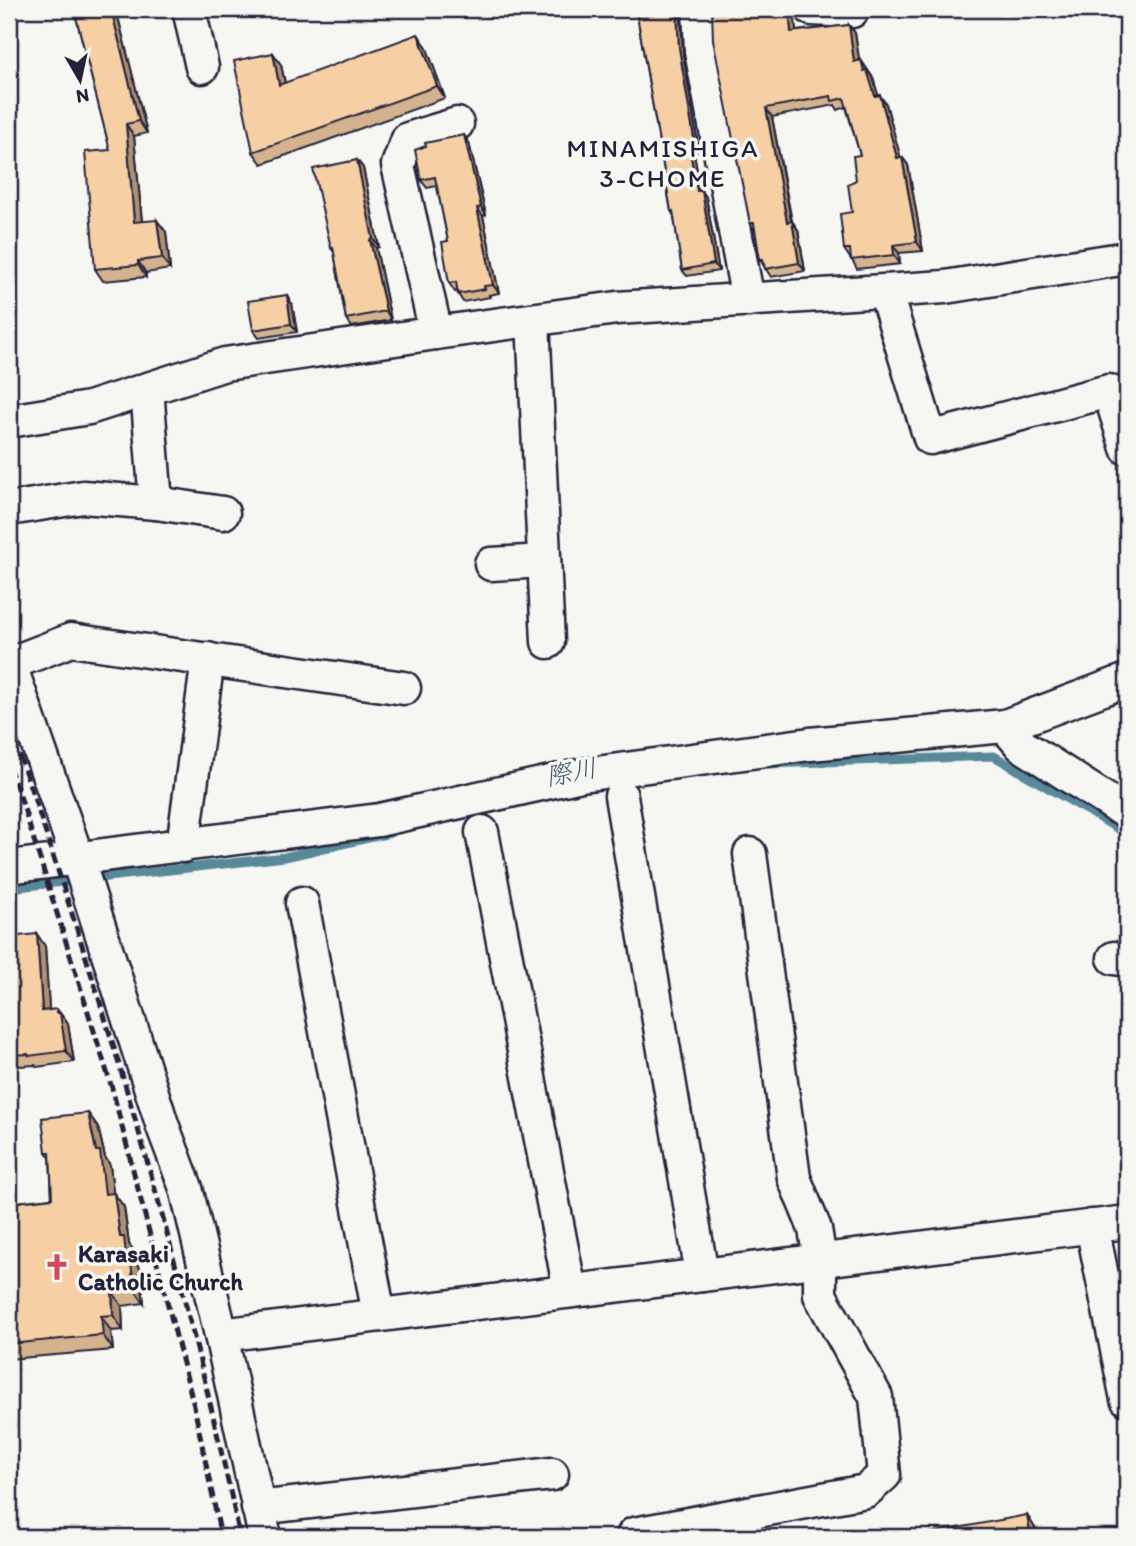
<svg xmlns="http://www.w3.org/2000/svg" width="1136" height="1546" viewBox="0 0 1136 1546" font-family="Itim,'Klee One',sans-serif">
	<rect width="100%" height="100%" fill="#f6f6f2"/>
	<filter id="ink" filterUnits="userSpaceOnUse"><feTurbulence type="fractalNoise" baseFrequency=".0143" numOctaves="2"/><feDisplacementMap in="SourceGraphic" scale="14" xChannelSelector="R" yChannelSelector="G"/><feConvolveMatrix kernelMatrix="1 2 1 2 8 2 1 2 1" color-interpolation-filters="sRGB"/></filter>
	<g filter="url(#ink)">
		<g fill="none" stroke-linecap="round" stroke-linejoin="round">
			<g stroke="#598999" stroke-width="9">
				<path d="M769,764l225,-8 133,78"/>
				<path d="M9,888l276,-31 105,-24"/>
			</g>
			<defs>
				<g id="street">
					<path d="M189,9l13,58"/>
					<path d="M699,9l2,42 47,249"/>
					<path d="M812,9l40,2"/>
					<path d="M885,291l45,147 179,-47 18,57"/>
					<path d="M533,320l15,322"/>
					<path d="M436,333l-38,-168 10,-26 49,-15"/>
					<path d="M147,389l9,114"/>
					<path d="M9,421l80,-13 136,-44 211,-31 181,-25 328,-21 182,-29"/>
					<path d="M9,509l74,-12 73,6 67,10"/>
					<path d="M491,564l53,-3"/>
					<path d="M9,662l69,198 85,267 23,61 35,147 44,202"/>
					<path d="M9,664l62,-24 333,48"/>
					<path d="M1005,726l16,19 98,63 8,1"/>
					<path d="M621,796l81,479"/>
					<path d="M482,832l88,459"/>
					<path d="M183,846l25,-187"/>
					<path d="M9,867l370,-47 203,-45 228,-31 195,-18 122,-46"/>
					<path d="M302,903l77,412"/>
					<path d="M1114,958l13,2"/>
					<path d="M1092,1226l35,173"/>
					<path d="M221,1335l906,-113"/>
					<path d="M258,1508l294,-34"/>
					<path d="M634,1534l232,-43 18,-16 -8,-78 -56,-102v-35l-5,-31 -21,-51 -44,-324"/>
				</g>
			</defs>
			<use href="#street" stroke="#22223b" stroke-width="37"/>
			<use href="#street" stroke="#f6f6f2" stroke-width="32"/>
			<g stroke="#22223b" stroke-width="5" stroke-dasharray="10 5" stroke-linecap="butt">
				<path d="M9,727c27,73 50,147 74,221 62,194 115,390 157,589"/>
				<path d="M9,767l12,32 91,289 82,318 27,131"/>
			</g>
		</g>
		<g fill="#d4b28e" stroke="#22223b" stroke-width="2">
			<path d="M74,9h42l31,124 -13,3 8,85 24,11 4,37 -24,4v4l-43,4 -8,-12 15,-119z"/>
			<path d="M636,9h40v4l5,6 2,35 16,97 -5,1 6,39h2l4,6 13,74 -32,5 -5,-6 -8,-54 -3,-5z"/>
			<path d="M712,9h82l2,22 53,-6 6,8 4,28 2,-1 12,18 5,17 8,9 14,53h2l6,8 15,86 -24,2 1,11 -43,5 -6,-11h-1l-6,-9 8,-37 8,-57 -14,-48 -8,3 -3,-5 -63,12 20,104 6,9 7,41 -34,6 -11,-17 -5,-29 -5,-8z"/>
			<path d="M426,46l19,52 -183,66 -9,-12 20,-99 8,12 4,18z"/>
			<path d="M464,135l5,8 17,72 -3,1 16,77 -10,2 1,2 -27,5 -5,-8 -1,-3 -2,1 -6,-9 -1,-42 -11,-55 -10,2 -6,-8z"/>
			<path d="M357,160l6,8 16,79 -3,1 15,72 -39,7 -6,-8 -12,-67 -3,-4z"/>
			<path d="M287,295l5,9 5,28 -38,6 -6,-8z"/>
			<path d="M45,946l4,64 11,3 8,11 6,38 -37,5 -2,-2 -16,1 -7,-11z"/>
			<path d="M88,1113l10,14 7,30 5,8 3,28 11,14 5,37 5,7 1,9 5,8 4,35 -22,3 1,24 -12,1 2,19 -104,9v-156l43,-5 -2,-40 -4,-6z"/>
		</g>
		<g fill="#ac9174" stroke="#22223b" stroke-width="2">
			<path d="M111,9h5l31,124 -8,-12z"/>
			<path d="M789,9h5l3,32 -6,-9z"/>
			<path d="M677,13l4,6 2,35 16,97 -4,-6 -16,-97z"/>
			<path d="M849,25l6,8 6,38 -7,-9z"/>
			<path d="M418,34l8,12 19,52 -8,-12z"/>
			<path d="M273,53l8,12 7,32 -9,-12z"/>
			<path d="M861,60l12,18 8,27 -6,-9 -11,-25z"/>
			<path d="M880,95l6,9 17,62 -6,-8z"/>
			<path d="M766,108l6,9 21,114 -6,-9z"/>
			<path d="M126,124l8,12 9,98 -9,-12z"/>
			<path d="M464,135l5,8 17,72 -5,-8z"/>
			<path d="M689,146l5,6 7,46 -4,-7z"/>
			<path d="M902,157l6,8 15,86 -6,-9z"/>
			<path d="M357,160l6,8 16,79 -6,-8z"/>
			<path d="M702,191l4,6 13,74 -5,-7z"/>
			<path d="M477,208l6,8 16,77 -6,-8z"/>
			<path d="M157,220l9,12 4,37 -8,-11z"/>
			<path d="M792,221l6,9 7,41 -6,-8z"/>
			<path d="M370,240l6,8 15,72 -5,-9z"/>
			<path d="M893,245l6,8 1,11 -6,-9z"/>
			<path d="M138,261l8,12v4l-8,-12z"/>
			<path d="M287,295l5,9 5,28 -6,-8z"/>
			<path d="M37,934l8,12 5,76 -8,-11z"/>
			<path d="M57,1009l11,15 6,38 -8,-11z"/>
			<path d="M88,1113l10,14 7,30 5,8 5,43 -10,-14z"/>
			<path d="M114,1193l10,14 5,37 5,7 1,9 5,8 4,35 -10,-14 -8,-35 -6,-17z"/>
			<path d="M112,1291l10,15 1,24 -10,-15z"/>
			<path d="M101,1316l10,15 2,19 -10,-15z"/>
			<path d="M1027,1515l10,16 2,6h-8z"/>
		</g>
		<g fill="#f6cfa5" stroke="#22223b" stroke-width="2">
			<path d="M74,9h37l28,112 -13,3 8,98 23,-2 5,38 -24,3v4l-43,4 -10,-117 25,-2z"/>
			<path d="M636,9h36v5l5,-1 2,35 16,97 -6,1 8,45h5l12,73 -32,6 -9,-59h-2z"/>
			<path d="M712,9h77l2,23 58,-7 5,37 7,-2 3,11 3,-1 8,26 5,-1 17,63 5,-1 15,85 -24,3 1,10 -43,5 -1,-11h-6l-4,-35 12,-2 -4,-28 8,-4 -3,-24 7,-1 -16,-57 -12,3 -1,-5 -65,12 21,114 5,-1 7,42 -34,6 -2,-10 -3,1 -6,-37h-4l-37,-183z"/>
			<path d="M418,34l19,52 -184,66 -19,-91 39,-8 6,32z"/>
			<path d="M464,135l17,72 -4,1 16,77 -9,1 1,3 -27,5 -2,-12 -7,1 -7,-41 6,-1 -13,-64 -14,3 -6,-30 11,-4 -1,-3z"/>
			<path d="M357,160l16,79 -3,1 16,71 -40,8 -13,-72 -2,1 -18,-79z"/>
			<path d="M287,295l4,29 -38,6 -5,-29z"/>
			<path d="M37,934l5,77 15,-2v4h3l6,38 -37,5 -1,-2 -16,1 -3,-25v-93z"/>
			<path d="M88,1113l8,38h4l5,43 9,-1 6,44h4l2,17h4l4,35 -22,2 1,24 -12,1 2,19 -94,9v-141l43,-5 -2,-46h-4l-4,-34z"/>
			<path d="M1027,1515l4,22h-122z"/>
		</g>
	</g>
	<defs>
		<symbol id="church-bare" viewBox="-9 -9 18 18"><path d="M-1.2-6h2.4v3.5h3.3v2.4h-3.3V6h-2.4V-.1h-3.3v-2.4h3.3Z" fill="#d1495b" stroke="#f6f6f2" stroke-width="2.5" paint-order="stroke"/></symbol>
	</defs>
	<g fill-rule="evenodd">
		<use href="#church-bare" x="38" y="1248" width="38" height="38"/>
	</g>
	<g text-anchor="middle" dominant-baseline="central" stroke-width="7" stroke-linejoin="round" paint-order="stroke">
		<g font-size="24" font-weight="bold" fill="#22223b" stroke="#f6f6f2" text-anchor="start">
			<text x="78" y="1253">Karasaki<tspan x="78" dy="28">Catholic Church</tspan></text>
		</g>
		<g font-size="26" letter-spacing="2" fill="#22223b" stroke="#f6f6f2">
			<text x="663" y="148">MINAMISHIGA<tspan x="663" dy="30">3-CHOME</tspan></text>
		</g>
		<g font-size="26" font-style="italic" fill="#3d566a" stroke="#f6f6f2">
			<text transform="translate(571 772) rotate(-11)">際川</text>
		</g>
	</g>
	<rect width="1136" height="1546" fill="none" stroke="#f6f6f2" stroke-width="35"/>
	<rect x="18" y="18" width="1101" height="1511" fill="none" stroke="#22223b" stroke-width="2.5" filter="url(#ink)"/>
	<g transform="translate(80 80) rotate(171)" stroke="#f6f6f2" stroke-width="5" paint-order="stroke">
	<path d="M0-5L12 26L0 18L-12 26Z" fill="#22223b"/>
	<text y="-10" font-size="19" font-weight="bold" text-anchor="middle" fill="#22223b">N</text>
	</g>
</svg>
